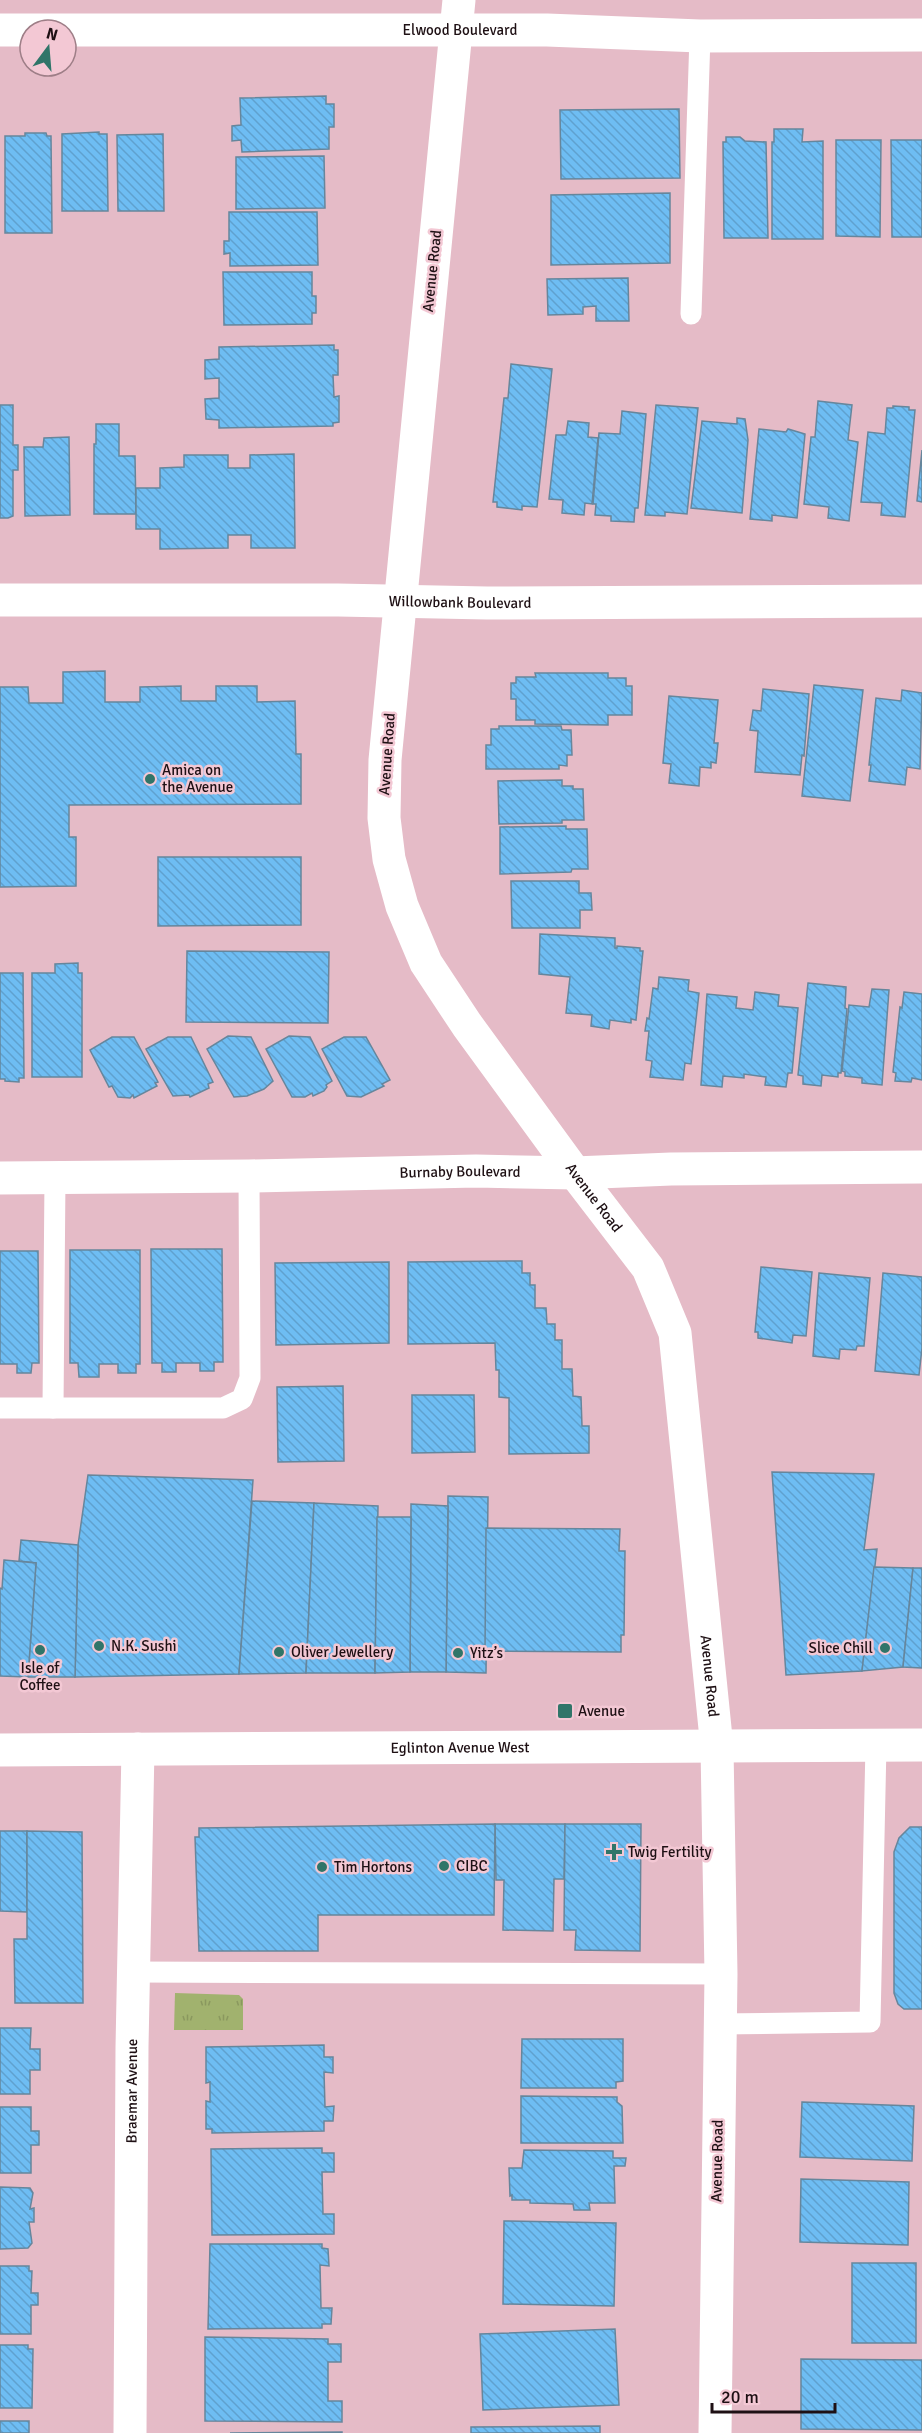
<svg xmlns="http://www.w3.org/2000/svg" width="922" height="2433" viewBox="0 0 922 2433" font-family="Signika,sans-serif">
	<defs>
		<pattern id="grass-tufts" width="24" height="20" patternUnits="userSpaceOnUse" patternTransform="scale(1.5)"><rect width="24" height="20" fill="#a1b26e"/><path d="M3 7l-1-3M5 7V3M7 7l1-3M15 17l-1-3M17 17v-4M19 17l1-3" fill="none" stroke="#8a985e"/></pattern>
		<pattern id="building-back-hatch" width="6" height="6" patternUnits="userSpaceOnUse" patternTransform="scale(1.5)"><rect width="6" height="6" fill="#6ebdf3"/><path d="M-1 5l2 2M0 0l6 6M5-1l2 2" fill="none" stroke="#5fa1cf"/></pattern>
	</defs>
	<rect width="100%" height="100%" fill="#e5bbc7"/>
	<path fill="url(#grass-tufts)" d="M175,1993l64,2 4,4v31h-69z"/>
	<g fill="url(#building-back-hatch)" stroke="#66869c" stroke-width="1.5">
		<path d="M326,96v8h8v23h-5v22l-87,3 -1,-12 -9,1v-15l9,-1 -1,-27z"/>
		<path d="M679,109l1,69 -119,1 -1,-69z"/>
		<path d="M774,129h29l-1,13 21,-1v98h-51v-97h2z"/>
		<path d="M99,132v2h8l1,77h-46v-77z"/>
		<path d="M25,133h21l1,3h4l1,97h-47v-97h20z"/>
		<path d="M163,134l1,77h-46l-1,-76z"/>
		<path d="M726,137h14l5,4 21,1 2,96h-44l-1,-96h3z"/>
		<path d="M836,140h45l-1,97 -44,-1z"/>
		<path d="M891,140h31v97h-30z"/>
		<path d="M324,156l1,52 -89,1v-52z"/>
		<path d="M670,193v70l-119,2v-70z"/>
		<path d="M229,212h88l1,53 -88,1v-13l-6,1v-13h5z"/>
		<path d="M223,272h89v24h4v17h-4v11l-88,1z"/>
		<path d="M628,278l1,43h-33v-15l-13,1v7l-35,1 -1,-36z"/>
		<path d="M334,345v5h4v25h-5l1,22 5,-1v26l-6,1v3l-114,2v-8l-13,-1 -1,-20 14,-1v-20l-14,1v-19l14,-1v-12z"/>
		<path d="M511,364l41,5 -15,138 -15,-1v4l-25,-3v-5h-4l11,-104h4z"/>
		<path d="M818,401l34,4 -4,35 10,2 -9,79 -21,-3 1,-11 -25,-3 7,-67h4z"/>
		<path d="M0,405h13v40h5v25h-5v46l-5,2h-8z"/>
		<path d="M656,405l42,3 -11,106 -22,-2v4l-20,-1z"/>
		<path d="M893,406l16,1v3h6l-10,107 -24,-2 1,-12 -21,-1 7,-70 17,2 2,-26h6z"/>
		<path d="M622,411l24,3 -8,94h-3l-1,14 -23,-1v-5l-16,-1 1,-11h-3l6,-71 21,1z"/>
		<path d="M737,418l8,1 3,21 -6,73 -51,-5 11,-87 35,3z"/>
		<path d="M568,421l21,2 -1,14 10,1 -6,66 -7,-1 -1,12 -22,-2 1,-13 -14,-1 7,-64h10z"/>
		<path d="M96,424h23v32h16l1,58h-42v-70h2z"/>
		<path d="M759,429l27,3 2,-3 17,5 -8,84 -25,-3v6l-22,-2z"/>
		<path d="M69,437l1,78 -45,1 -1,-69h19l1,-9z"/>
		<path d="M922,450v52l-5,-1z"/>
		<path d="M294,454l1,94h-44v-13h-23v13l-68,1v-20h-24v-41h24v-20l24,-1v-12h44v13h22v-13z"/>
		<path d="M105,671v31h35v-15l41,-1v15h35v-15h41v16l38,-1 1,53h5v50l-232,1v32h7v49l-76,1v-200h28l1,16h34v-31z"/>
		<path d="M535,673h73v5h18v8h6v29h-24v10l-73,-1v-4h-19v-21h-5v-16h5v-6h20z"/>
		<path d="M814,685l49,5 -13,111 -48,-5z"/>
		<path d="M763,689l46,5 -5,62 -2,-1 -2,20 -45,-3 3,-41 -8,-1 3,-20 8,1z"/>
		<path d="M902,690l20,3 -2,76 -13,-2 -2,18 -36,-4 2,-16h-2l7,-67 25,3z"/>
		<path d="M669,696l49,4 -4,43h4l-2,20 -5,-1v6l-11,-1 -1,19 -30,-3 2,-19 -8,-1z"/>
		<path d="M499,726h62l1,4h9l1,25h-5v11l-8,-1v4h-73v-24h5v-16h8z"/>
		<path d="M562,780v6h11v3h10l1,31h-22v3l-63,1 -1,-43z"/>
		<path d="M566,826v3h21l1,40h-16l-1,3 -71,2v-47z"/>
		<path d="M158,857h143v68l-143,1z"/>
		<path d="M511,881h68v12h12l1,17h-12v18h-68z"/>
		<path d="M540,934l75,4v10h2v-2l23,2v3h3l-7,69 -5,-1v4l-21,-3 -1,9 -18,-3 1,-11 -26,-2 4,-36 -31,-3z"/>
		<path d="M187,951l142,1 -1,71 -142,-1z"/>
		<path d="M78,963v10h4v104h-50v-104h23v-9z"/>
		<path d="M0,973h23l1,105h-5v4l-14,-1v-2h-5z"/>
		<path d="M659,977l30,3 -1,11 11,2 -8,71 -6,-1 -2,17 -33,-3 2,-16 -6,-1 3,-29h-4l2,-13 2,1 4,-31 5,1z"/>
		<path d="M808,983l38,4 -1,21 2,1 -6,64h-3v4l-16,-2 -1,11 -18,-2v-8l-5,-1z"/>
		<path d="M872,989l17,1 -7,95 -20,-2v-5l-17,-2v-4l-3,-1 7,-66 20,2z"/>
		<path d="M755,992l24,3 -1,11 20,2 -6,65h-4l-2,14 -21,-2 1,-8 -22,-3v4l-21,-2 -1,11 -21,-2 6,-91 30,3 -1,11 17,2z"/>
		<path d="M904,992l18,2v86l-10,-2 -1,4 -16,-1 1,-8 -3,-1 7,-65 2,1z"/>
		<path d="M228,1036l23,1 22,44 -9,8 -17,7 -13,1 -27,-48z"/>
		<path d="M289,1036l21,1 22,44 -6,4 1,2 -3,4 -11,5 -1,-3 -7,4h-13l-26,-48z"/>
		<path d="M112,1037h22l24,45 -3,1 2,3 -23,12 -1,-3 -3,3 -12,-1 -6,-11 -3,1 -19,-37z"/>
		<path d="M168,1037h23l22,45 -5,2 1,4 -19,9 -1,-2 -16,1 -27,-47z"/>
		<path d="M344,1037h22l24,43 -8,4 2,2 -23,11 -14,-1 -25,-47z"/>
		<path d="M151,1249h71l1,113h-9v9h-14v-8h-24v9h-14v-9h-10z"/>
		<path d="M70,1250h70v114h-4v9h-18v-9h-19v13h-20l-1,-14h-8z"/>
		<path d="M0,1251h38l1,112h-7l-1,10h-14v-9h-17z"/>
		<path d="M522,1261v12h8v12h5v23h11l1,16h8v16h7v29h10l1,27 8,1 1,29h7v27l-80,1v-56l-10,-1v-27h-3l-1,-27 -87,1v-82z"/>
		<path d="M389,1262v81l-113,2 -1,-82z"/>
		<path d="M761,1267l51,5 -6,64 -13,-1 -1,8 -34,-5v-6h-3z"/>
		<path d="M819,1273l51,5 -6,68h-7l-1,4 -16,-1 -1,10 -26,-3z"/>
		<path d="M883,1273l39,4v71l-3,27 -44,-4z"/>
		<path d="M343,1386l1,75 -66,1 -1,-75z"/>
		<path d="M412,1395h62l1,57 -63,1z"/>
		<path d="M772,1472l102,2 -10,76 13,-1 -15,122 -76,4z"/>
		<path d="M88,1475l165,5 -14,194 -164,3 3,-132z"/>
		<path d="M448,1496l40,1 -2,176 -40,-1z"/>
		<path d="M252,1501l62,2 -8,170 -67,1z"/>
		<path d="M314,1503l64,3 -3,167h-69z"/>
		<path d="M411,1504l37,2 -2,166h-36z"/>
		<path d="M377,1517h34l-1,155 -35,1z"/>
		<path d="M486,1528l134,1 -1,22h6l-1,84h-3v17l-136,-1z"/>
		<path d="M21,1540l57,5 -3,132h-47l8,-114 -17,-2z"/>
		<path d="M4,1560l32,3 -8,114 -28,-1v-88l2,1z"/>
		<path d="M874,1567l39,1 -10,99 -41,4z"/>
		<path d="M913,1568h9v100l-19,-1z"/>
		<path d="M495,1824h70l-1,55h-10l-1,52 -50,-1 1,-50h-8z"/>
		<path d="M495,1824l-1,91h-176v36h-119l-4,-114h4v-9z"/>
		<path d="M565,1824h76l-1,127 -65,-1 1,-20h-12z"/>
		<path d="M910,1827h12v182h-18l-6,-5 -4,-11v-141l5,-14z"/>
		<path d="M0,1831h27v81l-27,-1z"/>
		<path d="M27,1831l55,1 1,171h-68l-1,-64h13z"/>
		<path d="M0,2028h31l-1,21h10v21h-10v24h-30z"/>
		<path d="M522,2039h101v42l-7,1v6h-95z"/>
		<path d="M324,2045v12h9v16l-9,-1 1,35 9,-1 -1,15h-9v10l-112,2v-4h-6v-28l4,1v-20l-4,1v-36z"/>
		<path d="M521,2096l96,1v5l5,4 1,37h-102z"/>
		<path d="M802,2102l112,4 -2,55 -112,-4z"/>
		<path d="M0,2107h31v24h8v14h-8v28h-31z"/>
		<path d="M322,2148v5h12v19h-12l1,42h11v20l-122,1 -1,-86z"/>
		<path d="M524,2150l89,1v7h13l-1,8h-11l1,37h-26l1,7h-16l-1,-6 -43,-1v-3h-18v-5l-2,1 -1,-28h13z"/>
		<path d="M801,2179l108,3 -1,63 -108,-3z"/>
		<path d="M0,2187l30,1 3,5 -3,16 4,-1v14h-5l3,21 -4,5 -28,1z"/>
		<path d="M504,2221l112,2 -2,83 -111,-2z"/>
		<path d="M210,2244h112v4l6,1 1,17 -9,-1 1,43h11l-1,16h-9v4l-114,1z"/>
		<rect x="852" y="2263" width="64" height="80"/>
		<path d="M0,2266h29v5h3l-1,22h7v12h-7v29h-31z"/>
		<path d="M615,2329l4,76 -136,5 -3,-76z"/>
		<path d="M205,2337l123,2v5h13v18h-13v39h14v21l-137,-1z"/>
		<path d="M0,2345h28v4h5l-1,59h-32z"/>
		<path d="M801,2359l121,1v70l-121,-1z"/>
		<rect x="0" y="2421" width="29" height="12"/>
		<path d="M600,2426v7h-129v-6z"/>
		<path d="M342,2432v1h-112z"/>
	</g>
	<g fill="none" stroke-linecap="round" stroke-linejoin="round">
		<g stroke="#fff" stroke-width="21">
			<path d="M691,314l9,-278"/>
			<path d="M0,1408h223l19,-9 8,-21 -1,-202"/>
			<path d="M53,1408l2,-230"/>
			<path d="M133,1972l588,2"/>
			<path d="M719,2024l151,-2 6,-277"/>
		</g>
		<g stroke="#fff" stroke-width="33">
			<path id="s1" d="M0,30h547l153,6 222,-1"/>
			<path id="s2" d="M0,600h338l149,3 435,-2"/>
			<path id="s3" d="M0,1178l249,-2 227,-5 99,2 96,-4 251,-2"/>
			<path id="s4" d="M130,2433l2,-386 6,-298"/>
		</g>
		<path stroke="#fff" stroke-width="33" id="s5" d="M459,0l-74,760 -1,58 5,41 13,47 24,57 41,62 108,148 73,95 27,65 42,415 4,226 -6,459"/>
		<path stroke="#fff" stroke-width="33" id="s6" d="M0,1750l922,-5"/>
	</g>
	<g fill="#307569" stroke="#f3c8d4" stroke-width="2">
		<circle cx="150" cy="779" r="6"/>
		<circle cx="99" cy="1646" r="6"/>
		<circle cx="885" cy="1648" r="6"/>
		<circle cx="40" cy="1650" r="6"/>
		<circle cx="279" cy="1652" r="6"/>
		<circle cx="458" cy="1653" r="6"/>
		<rect x="557" y="1703" width="16" height="16" rx="3"/>
		<path d="M611 1843h6v6h6v6h-6v6h-6v-6h-6v-6h6z"/>
		<circle cx="444" cy="1866" r="6"/>
		<circle cx="322" cy="1867" r="6"/>
	</g>
	<g text-anchor="middle" dominant-baseline="central" stroke-width="5" stroke-linejoin="round" paint-order="stroke">
		<g font-size="15" fill="#1e1014" stroke="#f3c8d4">
			<text stroke="none"><textPath href="#s1" startOffset="460">Elwood Boulevard</textPath></text>
			<text transform="translate(432 271) rotate(-84)">Avenue Road</text>
			<text stroke="none"><textPath href="#s2" startOffset="460">Willowbank Boulevard</textPath></text>
			<text transform="translate(387 754) rotate(-86)">Avenue Road</text>
			<text stroke="none"><textPath href="#s3" startOffset="460">Burnaby Boulevard</textPath></text>
			<text stroke="none"><textPath href="#s5" startOffset="1262">Avenue Road</textPath></text>
			<text stroke="none"><textPath href="#s5" startOffset="1766">Avenue Road</textPath></text>
			<text stroke="none"><textPath href="#s6" startOffset="460">Eglinton Avenue West</textPath></text>
			<text stroke="none"><textPath href="#s4" startOffset="342">Braemar Avenue</textPath></text>
			<text transform="translate(717 2161) rotate(-89)">Avenue Road</text>
		</g>
		<g font-size="15" fill="#1e1014" stroke="#f3c8d4" text-anchor="start">
			<text x="162" y="770">Amica on<tspan x="162" dy="17">the Avenue</tspan></text>
			<text x="111" y="1646">N.K. Sushi</text>
			<text x="873" y="1648" text-anchor="end">Slice Chill</text>
			<text x="291" y="1652">Oliver Jewellery</text>
			<text x="470" y="1653">Yitz’s</text>
			<text x="40" y="1668" text-anchor="middle">Isle of<tspan x="40" dy="17">Coffee</tspan></text>
			<text x="578" y="1711">Avenue</text>
			<text x="628" y="1852">Twig Fertility</text>
			<text x="456" y="1866">CIBC</text>
			<text x="334" y="1867">Tim Hortons</text>
		</g>
	</g>
	<g transform="translate(48 48) rotate(16)"><circle r="28" fill="#f3c8d4" stroke="#9e7e87" stroke-width="1.5"/>
	<path d="M0-4.5L10 22L0 15L-10 22Z" fill="#307569"/>
	<text y="-9" font-size="16" font-weight="bold" text-anchor="middle" fill="#1e1014">N</text>
	</g>
	<path d="M712 2403v9h123v-9" fill="none" stroke="#1e1014" stroke-width="3"/>
	<text x="721" y="2403" font-size="18" fill="#1e1014" stroke="#f3c8d4" stroke-width="4.5" paint-order="stroke">20 m</text>
</svg>
